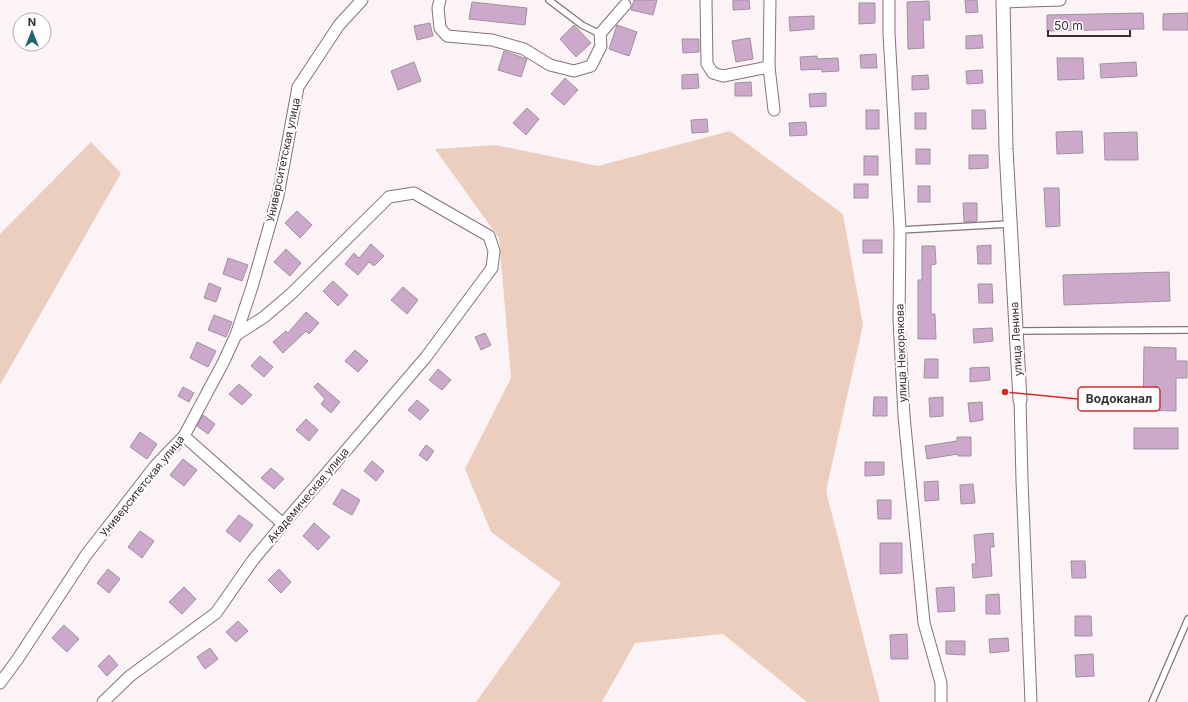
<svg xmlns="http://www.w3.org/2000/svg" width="1188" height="702" viewBox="0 0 1188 702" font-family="Inter,sans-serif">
	<rect width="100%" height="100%" fill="#fcf3f6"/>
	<g fill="#eccebf">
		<path d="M730,131l113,83 20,111 -37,166 54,211h-73l-84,-68 -88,9 -33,59h-126l85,-119 -70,-51 -26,-63 46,-91 -12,-140 -64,-89 61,-4 102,21z"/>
		<path d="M91,142l30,31 -121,212v-151z"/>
	</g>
	<g fill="#cca9cb" stroke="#9f919f">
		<path d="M634,0h23l-4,15 -22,-5z"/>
		<path d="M733,0h16l1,9 -17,1z"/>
		<path d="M965,0h12l1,12 -12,1z"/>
		<path d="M929,1l1,19h-7l1,28 -16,1 -1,-47z"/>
		<path d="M472,2l55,6 -2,17 -56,-6z"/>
		<path d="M859,3h16v20l-16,1z"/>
		<path d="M1143,13l1,16 -97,2v-16z"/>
		<path d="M1188,13v17h-25v-16z"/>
		<path d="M814,16v13l-24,2 -1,-14z"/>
		<path d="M430,23l3,13 -16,4 -3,-14z"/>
		<path d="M574,25l17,18 -15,14 -16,-18z"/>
		<path d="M617,25l20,7 -8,24 -20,-7z"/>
		<path d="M982,35l1,13 -17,1v-13z"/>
		<path d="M750,38l3,21 -17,3 -4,-21z"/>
		<path d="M682,39h17v13l-16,1z"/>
		<path d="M504,51l23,8 -6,18 -23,-7z"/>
		<path d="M876,54l1,14h-16l-1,-13z"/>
		<path d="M817,56v3l21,-1 1,13 -17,1v-3l-21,1 -1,-13z"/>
		<path d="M1057,58h26l1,21 -26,1z"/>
		<path d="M414,62l7,19 -23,9 -7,-19z"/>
		<path d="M1136,62l1,14 -36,2 -1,-14z"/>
		<path d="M982,70l1,13 -16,1 -1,-13z"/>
		<path d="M698,74l1,14 -17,1v-14z"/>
		<path d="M928,75l1,14 -17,1v-14z"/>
		<path d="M565,78l13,12 -14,15 -13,-11z"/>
		<path d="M751,82l1,14h-17v-13z"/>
		<path d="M826,93v13l-16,1 -1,-13z"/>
		<path d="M527,108l12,11 -13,16 -13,-12z"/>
		<rect x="866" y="110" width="13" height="19"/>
		<path d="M972,110h13l1,19h-14z"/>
		<rect x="915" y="113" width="11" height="16"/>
		<path d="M707,119l1,13 -16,1 -1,-13z"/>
		<path d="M806,122l1,13 -17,1 -1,-13z"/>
		<path d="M1082,131l1,22 -26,1 -1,-22z"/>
		<path d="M1137,132l1,28h-33l-1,-27z"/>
		<rect x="916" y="149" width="14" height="15"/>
		<path d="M969,155h19v13l-19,1z"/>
		<rect x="864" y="156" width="14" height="19"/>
		<rect x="854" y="184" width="14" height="14"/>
		<rect x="918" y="186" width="12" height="16"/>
		<path d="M1044,188h15l1,38 -14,1z"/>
		<path d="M963,203h14v18l-13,1z"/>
		<path d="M297,211l15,14 -12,13 -15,-15z"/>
		<rect x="863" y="240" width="19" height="13"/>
		<path d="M371,244l13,12 -10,10 -5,-4 -11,13 -13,-11 9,-11 5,5z"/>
		<path d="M991,245v19h-13l-1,-18z"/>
		<path d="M922,246h13l1,18 -5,1v49h4l1,25h-18v-59h4z"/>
		<path d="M286,249l15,14 -11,13 -16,-14z"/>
		<path d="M228,258l20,7 -6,16 -19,-7z"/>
		<path d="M1169,272l1,29 -106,4 -1,-30z"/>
		<path d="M333,281l15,14 -10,11 -15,-15z"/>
		<path d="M209,283l12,5 -5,14 -12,-4z"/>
		<path d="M978,284h14l1,19h-14z"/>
		<path d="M403,287l15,13 -11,14 -16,-14z"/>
		<path d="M306,312l13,11 -10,11 -3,-3 -23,22 -10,-11 13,-11 2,2z"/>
		<path d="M214,315l18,7 -6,15 -18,-7z"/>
		<path d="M992,328l1,13 -19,2 -1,-14z"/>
		<path d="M485,333l6,12 -10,5 -6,-13z"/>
		<path d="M197,342l19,9 -8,16 -18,-9z"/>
		<path d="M1144,347l32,1v13h11v17h-11v33l-33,-1z"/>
		<path d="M355,350l13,11 -10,11 -13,-11z"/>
		<path d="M260,356l13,11 -9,10 -13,-11z"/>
		<path d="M925,359h13v19h-14z"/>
		<path d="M989,367l1,13 -20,2v-14z"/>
		<path d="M438,369l13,11 -9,10 -13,-10z"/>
		<path d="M318,383l22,19 -9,11 -10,-9 4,-5 -11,-12z"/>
		<path d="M239,384l13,11 -10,10 -13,-11z"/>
		<path d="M183,387l11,6 -5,9 -11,-6z"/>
		<path d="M874,397h13v19h-14z"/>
		<path d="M943,397v19l-13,1 -1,-19z"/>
		<path d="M417,400l12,10 -9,10 -12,-10z"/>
		<path d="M982,402l1,18 -13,2 -2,-19z"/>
		<path d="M203,415l12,9 -7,10 -11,-8z"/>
		<path d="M306,419l12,11 -9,11 -13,-11z"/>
		<rect x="1134" y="428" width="44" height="21"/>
		<path d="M140,432l17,12 -10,15 -17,-12z"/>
		<path d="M957,437h14v19h-13v-2l-31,5 -2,-13 32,-5z"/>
		<path d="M426,445l8,6 -7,10 -8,-6z"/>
		<path d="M183,459l14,11 -13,16 -14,-11z"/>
		<path d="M372,461l12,10 -8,10 -12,-10z"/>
		<path d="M865,462h19v13l-19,1z"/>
		<path d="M271,468l13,11 -10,10 -13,-11z"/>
		<path d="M938,481l1,19 -14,1 -1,-19z"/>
		<path d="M973,484l2,19 -14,1 -1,-19z"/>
		<path d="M342,489l18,11 -8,15 -19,-11z"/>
		<path d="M877,500h14v19h-13z"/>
		<path d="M239,515l14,10 -13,17 -14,-11z"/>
		<path d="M314,523l16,14 -12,13 -15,-14z"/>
		<path d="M140,531l14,10 -12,17 -14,-11z"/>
		<path d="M993,533l1,14h-4l2,29 -19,2 -1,-14h4l-2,-29z"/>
		<path d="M880,543h22v30l-22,1z"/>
		<path d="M1071,561h14l1,17h-14z"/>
		<path d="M108,569l12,10 -11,14 -12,-10z"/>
		<path d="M279,569l12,13 -10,11 -13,-13z"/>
		<path d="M184,587l12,12 -14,15 -13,-12z"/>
		<path d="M954,587l1,24 -17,1 -2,-24z"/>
		<path d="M999,594l1,20h-14v-19z"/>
		<path d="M1075,616h16l1,20h-17z"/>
		<path d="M238,621l10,10 -12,11 -10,-10z"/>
		<path d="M64,625l15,14 -12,13 -15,-14z"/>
		<path d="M907,634l1,25h-17l-1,-24z"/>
		<path d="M1008,638l1,13 -19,2 -1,-14z"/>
		<path d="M946,641h19v14l-19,-1z"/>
		<path d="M210,648l8,11 -13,10 -8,-12z"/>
		<path d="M1093,654l1,22 -18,1 -1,-22z"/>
		<path d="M109,655l9,10 -11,11 -9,-10z"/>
	</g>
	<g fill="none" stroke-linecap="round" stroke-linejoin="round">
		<defs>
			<g id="service">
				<path d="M549,0l33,25 18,9"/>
				<path d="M900,230l109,-6"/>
				<path d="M1016,331l172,-1"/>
				<path d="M1152,702l36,-83"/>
			</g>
			<g id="minor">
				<path d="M440,0l-2,8 2,20 7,8 45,4 32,9 26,16 24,6 17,-5 10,-20 -1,-12 25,-29"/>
				<path d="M706,0l1,64 6,9 10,3 46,-9"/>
				<path d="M770,0l-1,67 5,43"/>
				<path d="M889,0v33l11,197 -1,90 5,96 20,207 17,60v19"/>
				<path d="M1003,2l57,-2"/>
				<path d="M1020,400l2,80 9,222"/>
				<path d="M184,436l99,88"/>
				<path d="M0,683l17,-23 69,-105 70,-90 28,-29 39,-73 13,-28 16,-48 26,-91 20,-109 41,-62 23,-25"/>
				<path d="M103,702l27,-26 86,-63 37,-53 30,-36 143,-167 66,-89 2,-17 -5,-15 -75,-43 -25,4 -98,97 -27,23 -28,18"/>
			</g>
			<path id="tertiary" d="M1003,0l3,149 14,251"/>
		</defs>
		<use href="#service" stroke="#857279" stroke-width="8"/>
		<use href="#minor" stroke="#857279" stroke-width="13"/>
		<use href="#tertiary" stroke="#857279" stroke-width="15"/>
		<use href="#service" stroke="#fff" stroke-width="5.5"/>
		<use href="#minor" stroke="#fff" stroke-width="11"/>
		<use href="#tertiary" stroke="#fff" stroke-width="13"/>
	</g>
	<g text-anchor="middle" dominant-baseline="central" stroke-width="4" stroke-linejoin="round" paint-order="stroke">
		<g font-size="11" fill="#372f32" stroke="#fff">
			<text transform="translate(283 160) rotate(-78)">Университетская улица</text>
			<text transform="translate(1016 339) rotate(-93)">улица Ленина</text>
			<text transform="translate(901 353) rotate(-92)">улица Некорякова</text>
			<text transform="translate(142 486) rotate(-51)">Университетская улица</text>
			<text transform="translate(308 495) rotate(-50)">Академическая улица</text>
		</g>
	</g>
	<path fill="none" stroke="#d62828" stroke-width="1.5" d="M1005 392L1078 399"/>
	<circle fill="#d62828" stroke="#fff" stroke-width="1.5" cx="1005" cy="392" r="4"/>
	<rect fill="#fff" stroke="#d62828" stroke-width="1.5" x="1078" y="387" width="82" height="24" rx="4"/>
	<g font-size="12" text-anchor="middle" font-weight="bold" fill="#372f32">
		<text x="1119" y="403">Водоканал</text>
	</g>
	<g transform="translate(32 32)"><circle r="19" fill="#ffffff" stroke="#afacad"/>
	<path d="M0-3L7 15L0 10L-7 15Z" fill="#1e6475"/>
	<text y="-6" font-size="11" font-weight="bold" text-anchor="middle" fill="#372f32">N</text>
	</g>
	<path d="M1048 30v6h82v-6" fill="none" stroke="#372f32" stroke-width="2"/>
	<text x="1054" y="30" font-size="12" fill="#372f32" stroke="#ffffff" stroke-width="3" paint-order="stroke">50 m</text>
</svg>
